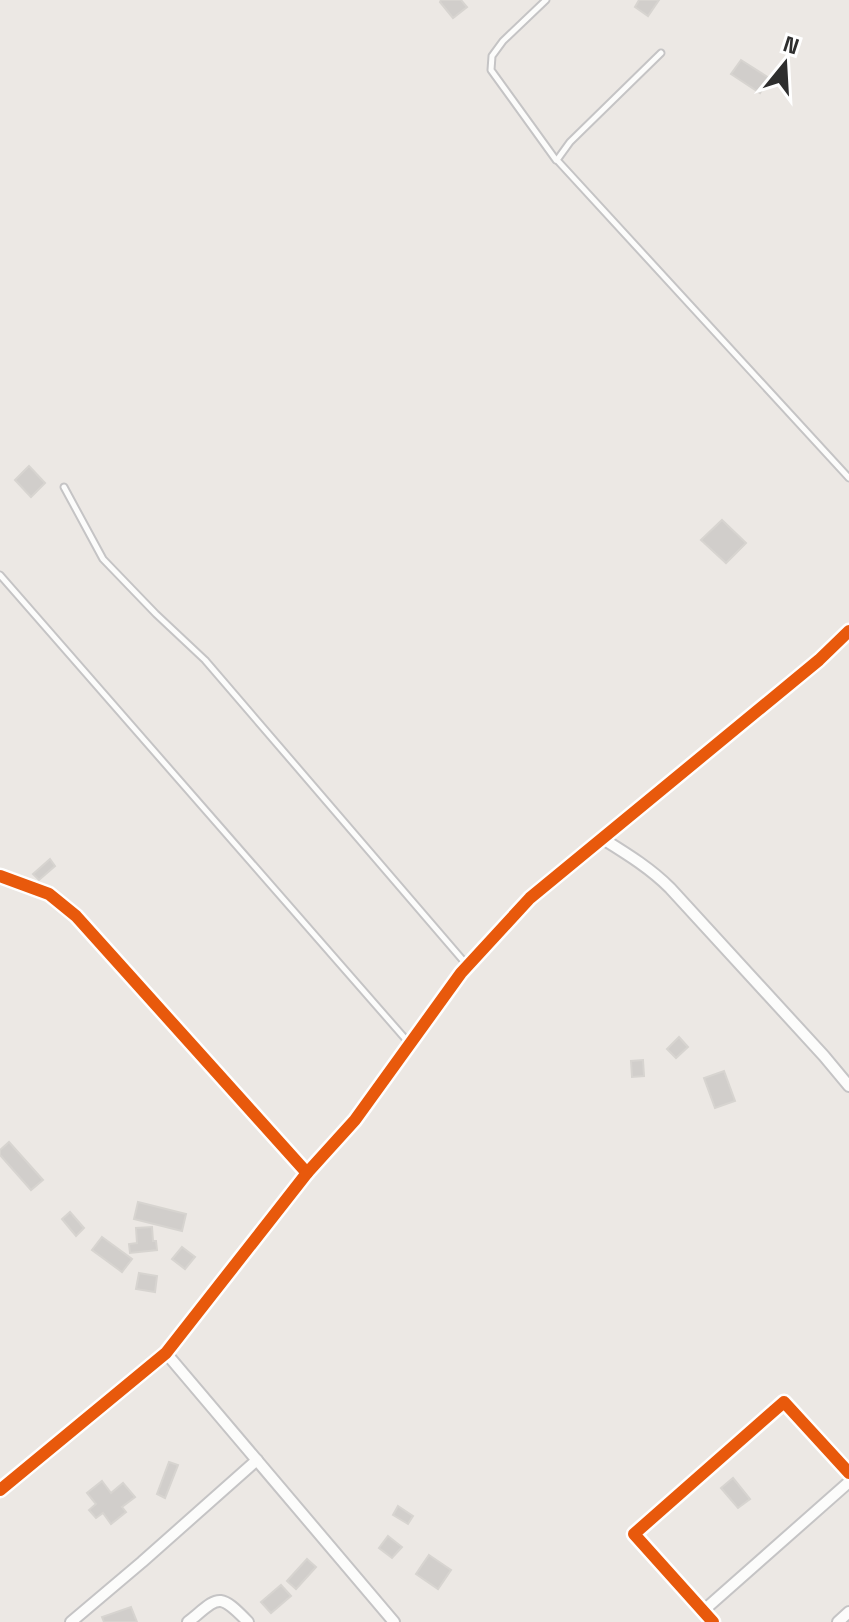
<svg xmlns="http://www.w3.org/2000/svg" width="849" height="1622" viewBox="0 0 849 1622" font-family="'Space Grotesk',sans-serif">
	<rect width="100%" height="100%" fill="#ece8e4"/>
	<g fill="#d1cecb" stroke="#d7d4d0" stroke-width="2">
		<path d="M441,0h20l6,7 -14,11 -13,-16z"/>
		<path d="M639,0h20l-11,16 -13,-9z"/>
		<path d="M741,60l28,18 -9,15 -29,-19z"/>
		<path d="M29,466l16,17 -14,14 -16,-17z"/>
		<path d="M722,520l24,23 -20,20 -25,-23z"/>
		<path d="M50,859l5,7 -16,14 -6,-6z"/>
		<path d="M679,1037l9,10 -12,11 -9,-9z"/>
		<path d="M643,1060l1,16 -12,1 -1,-16z"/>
		<path d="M724,1071l11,30 -20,7 -11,-30z"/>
		<path d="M9,1142l34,38 -12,10 -31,-35v-5z"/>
		<path d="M138,1202l48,12 -4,17 -48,-12z"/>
		<path d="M70,1212l14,16 -8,8 -14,-17z"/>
		<path d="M152,1227l1,14h3l1,9 -27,3 -1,-9 8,-1 -1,-15z"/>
		<path d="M102,1237l30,22 -10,13 -30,-22z"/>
		<path d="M182,1247l13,10 -10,12 -13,-10z"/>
		<path d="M139,1273l18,3 -2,16 -19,-3z"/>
		<path d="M169,1462l9,3 -13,33 -8,-4z"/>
		<path d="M733,1478l17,21 -12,9 -17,-20z"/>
		<path d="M102,1481l9,12 12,-10 12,14 -13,10 4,5 -15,12 -8,-11 -7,5 -7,-8 7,-6 -9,-11z"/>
		<path d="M398,1506l15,10 -5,8 -15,-9z"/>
		<path d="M388,1536l14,11 -10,11 -13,-10z"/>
		<path d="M429,1555l22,15 -13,19 -22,-15z"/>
		<path d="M307,1559l9,8 -20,22 -9,-8z"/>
		<path d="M281,1585l10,11 -20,17 -10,-11z"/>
		<path d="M131,1607l6,15h-33l-2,-5z"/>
	</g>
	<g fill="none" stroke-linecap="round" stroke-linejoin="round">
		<defs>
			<g id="lane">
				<path d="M546,0l-43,41 -11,15 -1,14 65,90"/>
				<path d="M661,53l-91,89 -13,18 292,318"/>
				<path d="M64,487l39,72 53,55 49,46 262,305"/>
				<path d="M0,575l409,468"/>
			</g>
			<g id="street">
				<path d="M603,839c24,15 47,29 67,49l154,168 25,30"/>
				<path d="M0,876l49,18 27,22 231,257"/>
				<path d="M166,1353l228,269"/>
				<path d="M0,1490l166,-137 141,-180 48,-53 106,-147 69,-75 289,-238 30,-29"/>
				<path d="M703,1611l146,-129"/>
				<path d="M71,1622l71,-60 115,-102"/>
				<path d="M188,1622c31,-25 30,-31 60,0"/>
				<path d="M713,1622l-79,-88 150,-132 65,71"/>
				<path d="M838,1622l11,-10"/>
			</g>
		</defs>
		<use href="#lane" stroke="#c5c4c5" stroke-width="9"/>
		<use href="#street" stroke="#c5c4c5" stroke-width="14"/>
		<use href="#lane" stroke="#fcfcfb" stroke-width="5"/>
		<use href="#street" stroke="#fcfcfb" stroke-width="10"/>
		<defs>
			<g id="cycleway">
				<path d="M0,876l49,18 27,22 231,257"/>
				<path d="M0,1490l166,-137 141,-180 48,-53 106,-147 69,-75 289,-238 30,-29"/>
				<path d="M713,1622l-79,-88 150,-132 65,71"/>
			</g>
		</defs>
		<use href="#cycleway" stroke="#fff" stroke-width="17"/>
		<use href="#cycleway" stroke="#e8590c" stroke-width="12"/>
	</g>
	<g transform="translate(785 64) rotate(18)" stroke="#ffffff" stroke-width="6" paint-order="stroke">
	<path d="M0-6L14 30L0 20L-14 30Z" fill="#2e2e2e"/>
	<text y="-12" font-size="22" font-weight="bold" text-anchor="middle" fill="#2e2e2e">N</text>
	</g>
</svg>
